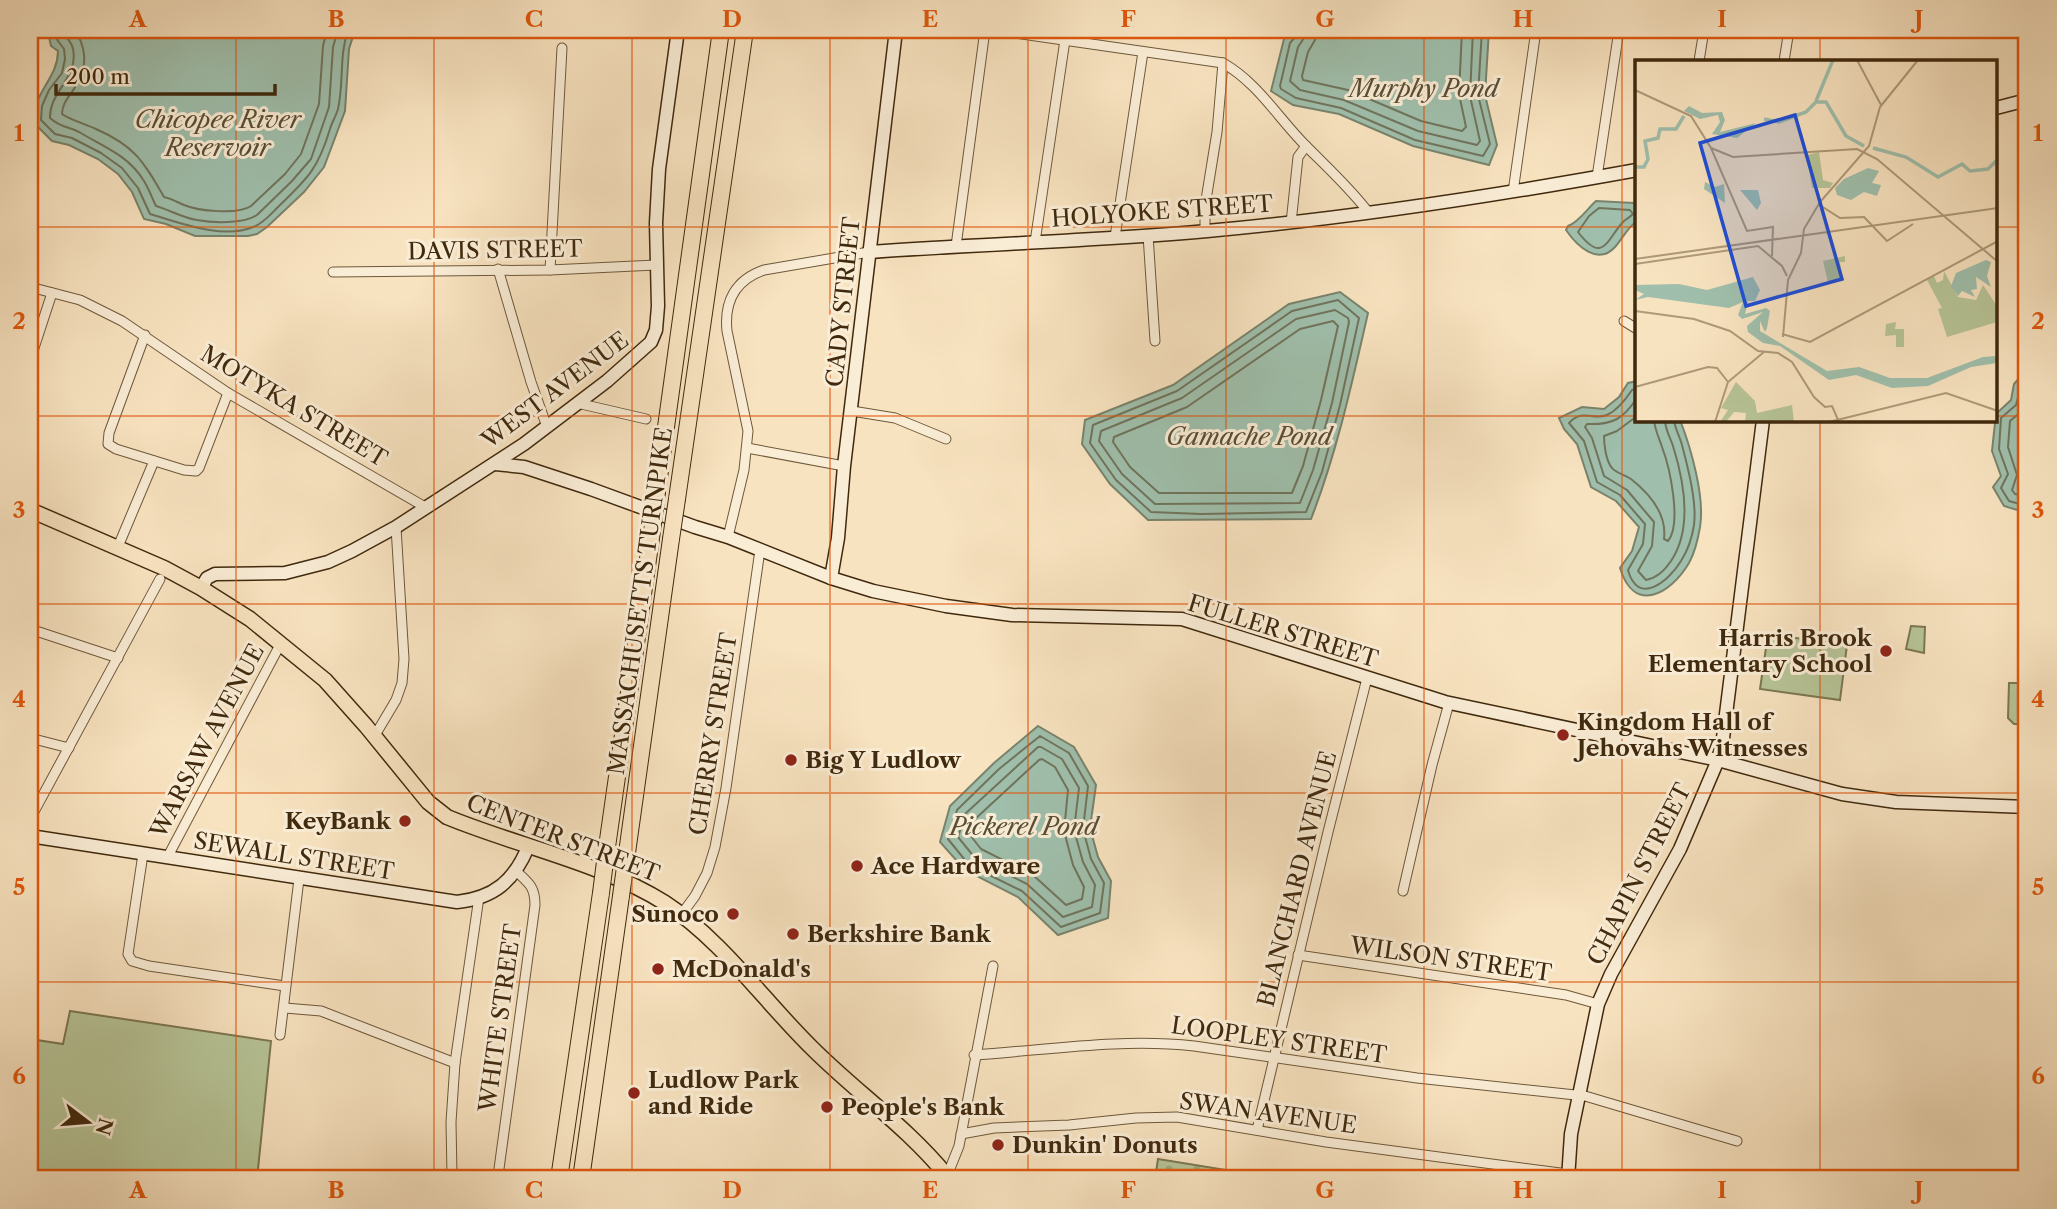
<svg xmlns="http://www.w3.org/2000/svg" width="2057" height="1209" viewBox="0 0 2057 1209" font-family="'Libre Caslon Text',serif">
	<defs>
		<pattern id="cemetery-stones" width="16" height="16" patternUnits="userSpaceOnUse" patternTransform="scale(1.75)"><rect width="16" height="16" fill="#b7c598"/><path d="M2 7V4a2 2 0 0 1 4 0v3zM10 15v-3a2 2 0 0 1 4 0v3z" fill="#9ea982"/></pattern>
	</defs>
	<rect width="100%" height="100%" fill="#f8e3c0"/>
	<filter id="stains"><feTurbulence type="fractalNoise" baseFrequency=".00286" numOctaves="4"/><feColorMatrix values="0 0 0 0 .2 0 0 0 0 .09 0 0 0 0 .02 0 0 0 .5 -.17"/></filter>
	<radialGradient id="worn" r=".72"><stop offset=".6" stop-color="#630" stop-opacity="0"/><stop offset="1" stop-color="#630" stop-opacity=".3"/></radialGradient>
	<path fill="url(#cemetery-stones)" stroke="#7c7752" stroke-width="2" d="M1158,1159l123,20h4h-130z"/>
	<g fill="#b7c598" stroke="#7c7752" stroke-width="2">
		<path d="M1911,626l14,1 -1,26 -18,-4z"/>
		<path d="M1768,634l79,11 -7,55 -80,-11z"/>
		<path d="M2009,683h15l-2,41h-8l-6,-6z"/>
		<path d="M70,1011l201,30 -14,138h-227v-140l33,5z"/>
	</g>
	<g fill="#9fbfac" stroke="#79836c" stroke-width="2">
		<path d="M30,30h325l-6,19 -4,62 -21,56 -20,25 -37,35 -10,7 -9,2h-53l-29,-12 -22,-5 -12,-27 -14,-18 -20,-15 -29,-14 -17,-4 -18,-18c-2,-31 24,-44 24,-72l-7,-5 -2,-9 -7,-4h-12z"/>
		<path d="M1292,30h197l-4,65 12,50 -8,20 -76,-19 -74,-32 -46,-9 -22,-14 13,-52z"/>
		<path d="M1596,201l38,2 3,-2v20c-10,7 -14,17 -22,26 -17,19 -38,-1 -49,-17l2,-4c11,-4 19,-17 28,-25z"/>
		<path d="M1340,292l28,21c-16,70 -31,139 -57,206l-163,1 -38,-36 -28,-40 3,-24 88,-35 116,-81z"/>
		<path d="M2027,369v144l-23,-7 -11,-19 8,-11 -9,-25 4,-37 15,-14 3,-16z"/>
		<path d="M1637,381v39h43c11,28 25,77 20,107 -2,12 -5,25 -11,36 -19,32 -55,51 -69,5l12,-17 7,-24 -23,-26 -25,-14 -14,-43 -13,-15 -5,-11 23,-11 22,2 15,-12 9,-14z"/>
		<path d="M1038,726l36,21 22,38 -6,43 8,29 13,24 -3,37 -50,17 -40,-38 -53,-27 -25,-28 10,-36 44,-43z"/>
	</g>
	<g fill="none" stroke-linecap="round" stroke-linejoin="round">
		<g stroke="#70745c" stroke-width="2">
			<path d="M50,30l14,19 1,10 -3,14 -13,17 -7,16 -1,14 14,14 17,4 29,15 21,15 16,20 12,26c28,8 73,26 103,13 10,-3 18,-13 25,-20 30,-29 40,-38 52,-78 2,-7 6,-13 8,-20 6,-27 1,-53 10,-79"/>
			<path d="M63,30c2,7 9,12 10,19 6,28 -24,43 -23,69 11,10 18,8 29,14 25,15 49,23 65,49 5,8 8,17 12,25 14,4 27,12 41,14 16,3 47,4 60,-5l35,-34 19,-22 18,-52 4,-60 5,-17"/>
			<path d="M74,30c12,15 14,36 3,54 -6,11 -15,18 -15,30 6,5 26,11 34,15 39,17 48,33 68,68 8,2 13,5 20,8 14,6 54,10 67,1l34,-32 16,-20 18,-50 4,-58 4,-16"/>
			<path d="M1297,30l-1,6 -6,7 -10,43 1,3 15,9 45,10 74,32 68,16 7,-12 -12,-49 4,-65"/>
			<path d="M1306,30l-2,8 -6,9 -8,34 10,9 44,10 74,31 59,14 3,-4 -10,-45 3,-66"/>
			<path d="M1316,30l-1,10 -7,12 -6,24 1,4 45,10 73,31 41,10 4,-4 -7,-33 3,-64"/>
			<path d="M1599,208l31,2 3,4c-3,3 -6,5 -9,7 -17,17 -20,45 -46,11l11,-16z"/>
			<path d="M1338,300l21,18 -19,87 -18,67 -16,40 -105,2 -50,-2 -35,-32 -26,-37 3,-18 84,-34 115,-80z"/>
			<path d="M1335,310l13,8 1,4 -17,81 -19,67 -13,33 -145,1 -33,-30 -23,-33 2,-10 81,-33 114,-79z"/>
			<path d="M1333,321l5,5 -17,74 -18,66 -11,27h-133l-29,-26 -17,-25 1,-5 73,-30 113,-78z"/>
			<path d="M2027,377l-6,9 -5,19 -15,13 -2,31 9,25 -7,14 8,13 18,5"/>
			<path d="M1637,388l-5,2c-6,9 -14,20 -25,25 -14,6 -24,-7 -38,8l15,18 13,41 23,13 25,29 -2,20 -15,26c10,37 41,11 53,-9 7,-11 11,-23 13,-36 3,-23 -6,-57 -12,-80 -2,-8 -7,-16 -8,-25"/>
			<path d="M1637,398c-14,21 -24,27 -50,26l-2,3 7,11 12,38 23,14 27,32 -2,24 -14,25 8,9c11,-2 19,-10 25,-19 22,-33 13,-80 2,-115 -3,-9 -8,-17 -8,-26"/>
			<path d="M2027,398l-4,12 -13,11 -2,26 9,28 -5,15 3,4 12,3"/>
			<path d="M1637,416l-20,15 -13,5c0,9 2,25 8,32 4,5 13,7 19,11 19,15 36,36 33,60l4,2c14,-17 2,-73 -6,-94 -3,-9 -7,-17 -8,-27"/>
			<path d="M2027,421l-7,6 -2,18 9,25v15"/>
			<path d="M1040,736l29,17 19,33 -5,43 8,30 13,24 -4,30 -39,14 -39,-36 -53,-26 -21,-26 9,-29 42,-41z"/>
			<path d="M1038,747h3l21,12 17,29 -5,42 9,32 12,23 -3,22 -29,10 -36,-33 -52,-26 -17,-21 7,-23z"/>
			<path d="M1039,760l3,-1 13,8 13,23 -4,41 9,34 11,22 -2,12 -16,6 -33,-30 -52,-26 -11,-14 4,-15z"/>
		</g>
		<defs>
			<g id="street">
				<path d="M994,30l229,33c35,20 55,55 83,83 22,22 44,42 63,67"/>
				<path d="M1699,61l5,-31"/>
				<path d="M1784,61l5,-31"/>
				<path d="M1597,177l22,-147"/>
				<path d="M1513,192l23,-162"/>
				<path d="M1291,223l7,-66 8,-11"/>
				<path d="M1205,231v-25l12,-74 6,-69"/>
				<path d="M1148,235l7,106"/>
				<path d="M1115,237l28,-185"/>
				<path d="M1035,242l30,-202"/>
				<path d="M956,246l29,-216"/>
				<path d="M498,269l33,113 16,45"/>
				<path d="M550,270l12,-222"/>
				<path d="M333,272l217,-2 106,-5"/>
				<path d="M30,287l50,13 42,21 106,72 197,114"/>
				<path d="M1624,321l13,8"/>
				<path d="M145,335l-36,98 -1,11 8,5 68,21 12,1 3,-3 29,-75"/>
				<path d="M30,360l22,-67"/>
				<path d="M577,403l69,16"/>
				<path d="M852,411l43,7 51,21"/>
				<path d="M747,448l97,18"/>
				<path d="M728,537l16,-67 4,-39 -21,-100c-3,-29 8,-51 37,-61l105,-18"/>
				<path d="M117,549l37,-88"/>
				<path d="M30,629l88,29"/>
				<path d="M374,737l22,-37 6,-17 2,-24 -8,-132"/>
				<path d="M30,738l39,10"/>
				<path d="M30,819l130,-240"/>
				<path d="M143,854l-15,100 4,7 17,5 136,20"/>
				<path d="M167,858l114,-215"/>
				<path d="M1403,891l29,-126 17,-62"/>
				<path d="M681,915l14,-19 12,-23 8,-26 11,-59 34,-238"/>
				<path d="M1298,955l268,40 32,9"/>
				<path d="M285,1008l36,3 134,52"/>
				<path d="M280,1035l19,-156"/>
				<path d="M974,1055c74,-5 147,-17 220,-9l223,32 168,18 152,45"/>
				<path d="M1257,1130l71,-298 39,-154"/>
				<path d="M961,1134l33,-6 75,-3 67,-7 41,-1 149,25 242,32"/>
				<path d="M452,1176l-1,-54 4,-59 24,-166"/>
				<path d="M498,1176l37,-271c0,-18 -6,-22 -18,-33"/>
				<path d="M947,1176l12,-30 34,-180"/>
			</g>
			<g id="secondary">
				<path d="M1996,108l31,-8"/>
				<path d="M869,252c112,-8 226,-11 338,-21 144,-13 287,-35 430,-61"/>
				<path d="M495,464l29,3 67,22 104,38 33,10 103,41 42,13 73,15 66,9 170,4 263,83 273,58 124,34 54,8 131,5"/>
				<path d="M831,578l7,-40 6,-72 52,-436"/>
				<path d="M201,588l6,-10 8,-4 70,-1 43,-11 24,-11 44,-24 128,-83 83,-63 44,-39 5,-12 2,-24 -2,-83 3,-54 19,-139"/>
				<path d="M30,836l427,66c37,-4 57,-21 71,-55"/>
				<path d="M1568,1179l3,-45 27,-130 13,-30 69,-125 38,-89 5,-22 40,-318"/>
			</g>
			<path id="primary" d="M30,510l134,58 37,20 49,31 75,61 41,46 62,76 19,15c70,29 155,46 218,86 58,38 98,97 147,145 44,44 95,79 135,128"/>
			<g id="highway">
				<path d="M657,492l64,-462"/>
				<path d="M677,499l68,-469"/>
				<path d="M606,854l46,-323"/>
				<path d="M626,860l45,-321"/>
				<path d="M559,1179l42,-286"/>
				<path d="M581,1179l40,-283"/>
				<path d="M940,1179l7,-3"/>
			</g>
		</defs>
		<use href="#street" stroke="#6e583a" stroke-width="11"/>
		<use href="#secondary" stroke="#40290d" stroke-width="15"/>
		<use href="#primary" stroke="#40290d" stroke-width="17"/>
		<use href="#highway" stroke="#40290d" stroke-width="18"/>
		<use href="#street" stroke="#faedd6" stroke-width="9"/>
		<use href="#secondary" stroke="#faedd6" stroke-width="12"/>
		<use href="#primary" stroke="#f8e3c0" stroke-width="14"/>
		<use href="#highway" stroke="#f8e3c0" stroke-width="16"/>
		<defs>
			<g id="highway-bridge">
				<path d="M652,531l5,-39"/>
				<path d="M671,539l6,-40"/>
				<path d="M601,893l5,-39"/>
				<path d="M621,896l5,-36"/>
			</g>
		</defs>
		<use href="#highway-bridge" stroke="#40290d" stroke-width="18" stroke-linecap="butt"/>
		<use href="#highway-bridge" stroke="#f8e3c0" stroke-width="16"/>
	</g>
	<path fill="none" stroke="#e0570c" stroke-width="2" stroke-opacity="0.55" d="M236,30v1149M434,30v1149M632,30v1149M830,30v1149M1028,30v1149M1226,30v1149M1424,30v1149M1622,30v1149M1820,30v31M30,227h1607M1996,227h31M30,416h1607M1996,416h31M1820,420v759M30,604h1997M30,793h1997M30,982h1997"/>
	<g fill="#8f2418" stroke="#faedd6" stroke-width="2.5">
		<circle cx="1886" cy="651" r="7"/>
		<circle cx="1563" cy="735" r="7"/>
		<circle cx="791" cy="760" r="7"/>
		<circle cx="405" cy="821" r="7"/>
		<circle cx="857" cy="866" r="7"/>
		<circle cx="733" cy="914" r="7"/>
		<circle cx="793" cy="934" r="7"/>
		<circle cx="658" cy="969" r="7"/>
		<circle cx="634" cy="1093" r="7"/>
		<circle cx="827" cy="1107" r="7"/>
		<circle cx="998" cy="1145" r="7"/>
	</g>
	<g text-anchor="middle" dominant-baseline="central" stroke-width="6" stroke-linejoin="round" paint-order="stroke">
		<g font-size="23" fill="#40290d" stroke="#faedd6">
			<text transform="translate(1162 211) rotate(-4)">HOLYOKE STREET</text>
			<text transform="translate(495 250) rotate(-1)">DAVIS STREET</text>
			<text transform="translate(843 302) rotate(-84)">CADY STREET</text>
			<text transform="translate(555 390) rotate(-37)">WEST AVENUE</text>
			<text transform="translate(294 406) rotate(31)">MOTYKA STREET</text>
			<text transform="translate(640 601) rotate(-82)">MASSACHUSETTS TURNPIKE</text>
			<text transform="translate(1283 631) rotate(17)">FULLER STREET</text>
			<text transform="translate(713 734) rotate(-81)">CHERRY STREET</text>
			<text transform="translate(207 741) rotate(-62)">WARSAW AVENUE</text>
			<text transform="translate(563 838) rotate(21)">CENTER STREET</text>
			<text transform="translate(294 856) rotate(9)">SEWALL STREET</text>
			<text transform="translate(1639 874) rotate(-63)">CHAPIN STREET</text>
			<text transform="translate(1297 879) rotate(-76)">BLANCHARD AVENUE</text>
			<text transform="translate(1451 959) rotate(8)">WILSON STREET</text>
			<text transform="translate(500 1018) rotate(-82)">WHITE STREET</text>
			<text transform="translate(1279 1040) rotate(8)">LOOPLEY STREET</text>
			<text transform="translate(1268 1113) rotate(8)">SWAN AVENUE</text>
		</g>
		<g font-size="23" font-weight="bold" fill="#40290d" stroke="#faedd6" text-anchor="start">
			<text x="1872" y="638" text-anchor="end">Harris Brook<tspan x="1872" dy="26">Elementary School</tspan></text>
			<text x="1577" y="722">Kingdom Hall of<tspan x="1577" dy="26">Jehovahs Witnesses</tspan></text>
			<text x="805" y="760">Big Y Ludlow</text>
			<text x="391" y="821" text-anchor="end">KeyBank</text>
			<text x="871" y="866">Ace Hardware</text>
			<text x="719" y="914" text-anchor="end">Sunoco</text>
			<text x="807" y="934">Berkshire Bank</text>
			<text x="672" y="969">McDonald's</text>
			<text x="648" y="1080">Ludlow Park<tspan x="648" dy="26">and Ride</tspan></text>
			<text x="841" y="1107">People's Bank</text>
			<text x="1012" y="1145">Dunkin' Donuts</text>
		</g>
		<g font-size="24" font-style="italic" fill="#584e35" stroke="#faedd6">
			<text x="1424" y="88">Murphy Pond</text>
			<text x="218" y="119">Chicopee River<tspan x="218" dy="28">Reservoir</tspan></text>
			<text x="1249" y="436">Gamache Pond</text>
			<text x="1024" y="826">Pickerel Pond</text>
		</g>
	</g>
	<g transform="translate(1635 60)">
		<rect width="362" height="362" fill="#f8e3c0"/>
		<path d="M309,211l14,26 18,3 7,-15 14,21v16l-50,15 -9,-28 4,-1 -15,-28 7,-4 3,7 6,-3z" fill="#b7c598"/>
		<path d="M184,92l4,28 10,3 -3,5h-18l-5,-33z" fill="#b7c598"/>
		<path d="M210,196v6h-5l3,19 -15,2 -5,-22zM261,262l-1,7h9v18h-8v-12l-11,1 1,-12zM101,322l19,19 2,12 35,-8 2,17h-49l1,-9 -12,-1 -8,10h-6l8,-12 -7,-2z" fill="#b7c598"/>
		<path d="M54,46l13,7 20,-1 3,8 -5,12 36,-9 -19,15 -25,-4 8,-12 -2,-7 -18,4 -16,-8zM233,108l11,3 -7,12 9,2 -4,11 -13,-4 -13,8 -14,-5 -2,-7 9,-9zM70,122l10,5 9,-3 1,19 -21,-14zM105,130h18l3,13 -4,7zM351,200l5,2 -4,14 4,11 -15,-10 1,12 -6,1 4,7 -13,-6 -4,5 -7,-10 5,-13zM118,217l7,13 -5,11h-7l-3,13 21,-6 4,3 -3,17 -2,4 -5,-11v10l67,40 32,-4 31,11h37l56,-21 14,-1v7l-26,4 -43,19 -36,2 -36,-13 -27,5 -49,-34 -17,-3 -15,-11 -1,-6 16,-14 -21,7 -4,-4 5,-13 -14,6 -81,-11 -13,3 9,-6 -9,-4v-5l44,-1 28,6z" fill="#9fbfac"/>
		<path fill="none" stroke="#9fbfac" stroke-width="3.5" d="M181,41l17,-41M129,59l15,3 27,-10 10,-10h10l20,34 18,10M238,88l33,9 32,20 24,-13 8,7 18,-2 10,-10M0,107h9l4,-8 -3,-18 13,-3 2,-9h16l8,-13"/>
		<path fill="none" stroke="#ae9978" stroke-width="2" d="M222,0l24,45M0,30l56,26 20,32 36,83 26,-4 -1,29M76,88l22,9 124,-8 20,10 121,103M183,144l22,14 24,-1 23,24 26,-17M0,199l363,-51M0,204l123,-18 24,20 5,10M0,251l59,8 36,12 28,20 20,2 14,9 22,35 11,10 7,-1 7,16M147,274l28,8 188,-101M148,277l5,-57 13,-27 3,-24 16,-27 49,-56 11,-39 38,-47M0,327l73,-20 9,1 11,14M80,362l13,-40 36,-30M194,362l117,-29 52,18"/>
		<path fill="#1d4ed8" fill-opacity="0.15" stroke="#1d4ed8" stroke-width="3.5" d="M160,55l47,164 -96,27 -46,-163z"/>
		<rect width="362" height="362" fill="none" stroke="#40290d" stroke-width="3.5"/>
	</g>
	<rect width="2057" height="1209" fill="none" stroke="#f8e3c0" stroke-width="77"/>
	<g transform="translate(88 1122) rotate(106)" stroke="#faedd6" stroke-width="5" paint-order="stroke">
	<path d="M0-5L12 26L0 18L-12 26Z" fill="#40290d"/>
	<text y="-10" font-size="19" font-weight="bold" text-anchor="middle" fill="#40290d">N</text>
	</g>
	<path d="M56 84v10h219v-10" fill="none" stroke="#40290d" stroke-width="3.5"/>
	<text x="66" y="84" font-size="21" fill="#40290d" stroke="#faedd6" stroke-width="5" paint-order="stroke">200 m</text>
	<rect x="38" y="38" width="1980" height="1132" fill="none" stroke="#e0570c" stroke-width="2.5"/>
	<g font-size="23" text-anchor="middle" font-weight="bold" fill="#e0570c">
		<text x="138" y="27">A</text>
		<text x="336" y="27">B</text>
		<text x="534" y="27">C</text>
		<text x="732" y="27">D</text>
		<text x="930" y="27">E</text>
		<text x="1128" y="27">F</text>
		<text x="1325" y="27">G</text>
		<text x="1523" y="27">H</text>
		<text x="1722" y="27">I</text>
		<text x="1919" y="27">J</text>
		<text x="19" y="141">1</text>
		<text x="2038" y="141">1</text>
		<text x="19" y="329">2</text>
		<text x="2038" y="329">2</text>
		<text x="19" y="518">3</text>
		<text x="2038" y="518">3</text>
		<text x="19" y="707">4</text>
		<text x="2038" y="707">4</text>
		<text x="19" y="895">5</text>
		<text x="2038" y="895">5</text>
		<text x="19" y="1084">6</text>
		<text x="2038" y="1084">6</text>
		<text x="138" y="1198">A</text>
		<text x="336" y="1198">B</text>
		<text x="534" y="1198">C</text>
		<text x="732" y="1198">D</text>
		<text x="930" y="1198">E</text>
		<text x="1128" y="1198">F</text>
		<text x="1325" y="1198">G</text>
		<text x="1523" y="1198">H</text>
		<text x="1722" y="1198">I</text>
		<text x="1919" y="1198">J</text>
	</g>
	<rect width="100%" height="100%" filter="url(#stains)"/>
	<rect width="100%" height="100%" fill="url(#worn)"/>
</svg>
